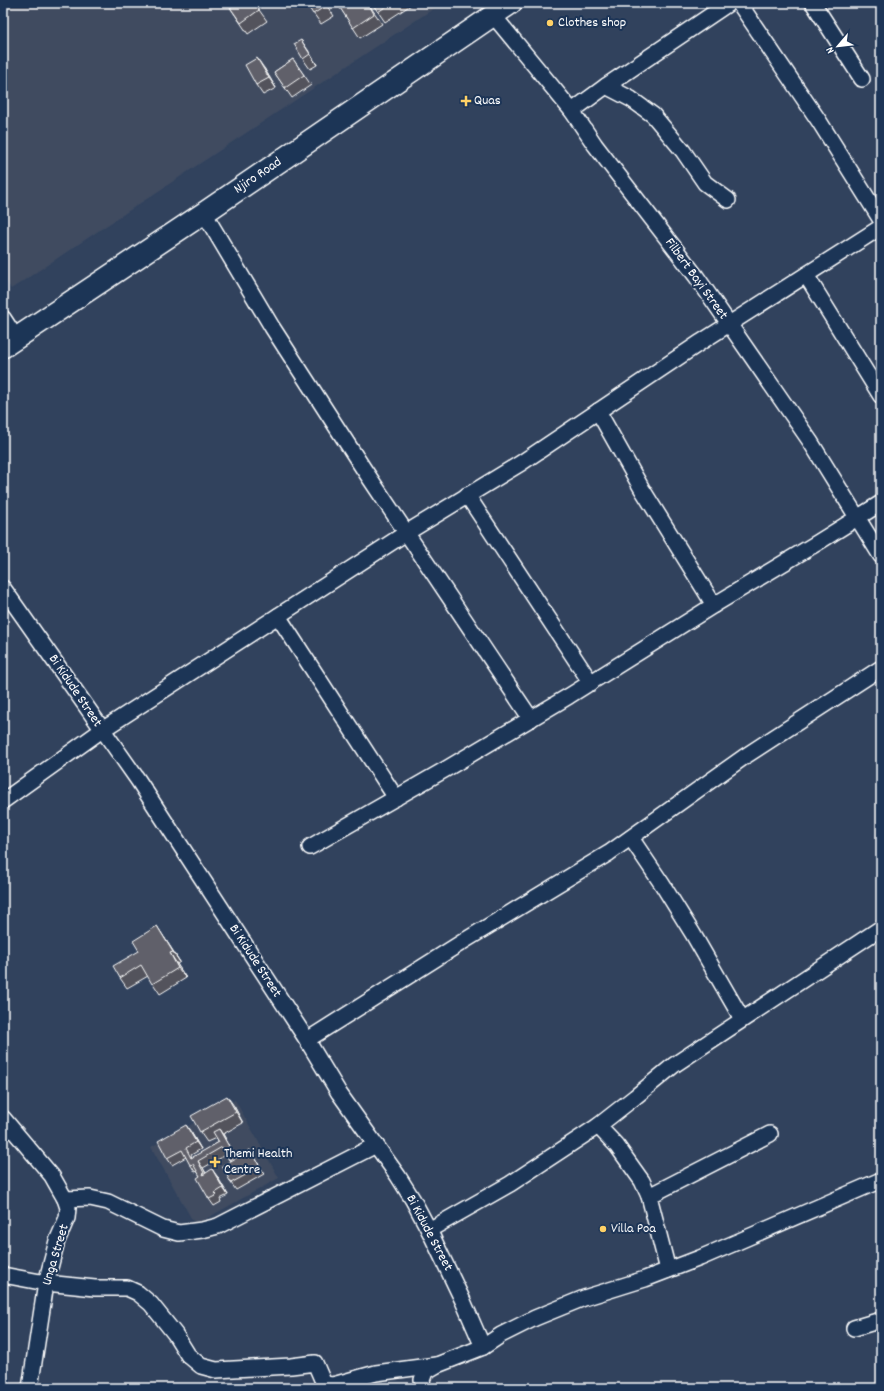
<svg xmlns="http://www.w3.org/2000/svg" width="884" height="1391" viewBox="0 0 884 1391" font-family="Dekko,sans-serif">
	<rect width="100%" height="100%" fill="#31425d"/>
	<filter id="ink" filterUnits="userSpaceOnUse"><feTurbulence type="fractalNoise" baseFrequency=".025" numOctaves="2"/><feDisplacementMap in="SourceGraphic" scale="8" xChannelSelector="R" yChannelSelector="G"/><feConvolveMatrix kernelMatrix="1 2 1 2 8 2 1 2 1" color-interpolation-filters="sRGB"/></filter>
	<g filter="url(#ink)">
		<g fill="#3f4b61">
			<path d="M3,3h439l-431,286 -8,-13z"/>
			<path d="M235,1100l44,78 -84,47 -44,-78z"/>
		</g>
		<g fill="none" stroke-linecap="round" stroke-linejoin="round">
			<defs>
				<g id="street">
					<path d="M739,3l80,118 62,99"/>
					<path d="M813,3l49,76"/>
					<path d="M493,15l79,96 23,34 101,131 114,165 71,115"/>
					<path d="M606,86l25,13 22,16 30,36 22,32 23,17"/>
					<path d="M572,111l34,-25 123,-83"/>
					<path d="M204,213l68,114 91,141 168,251"/>
					<path d="M806,275l75,121"/>
					<path d="M3,318l13,20"/>
					<path d="M598,411l44,78 72,116"/>
					<path d="M467,495l124,188"/>
					<path d="M3,588l135,192 169,260 32,53 59,83 15,24 16,30 34,71 20,46"/>
					<path d="M278,616l118,182"/>
					<path d="M3,801l99,-71 304,-197 115,-70 180,-121 180,-115"/>
					<path d="M631,838l31,46 31,50 49,85"/>
					<path d="M310,847l136,-78 123,-73 145,-91 103,-62 64,-40"/>
					<path d="M307,1040l157,-99 145,-88 135,-96 137,-89"/>
					<path d="M3,1118l49,58 13,23 3,9 -1,10 -10,23 -11,42 -16,105"/>
					<path d="M598,1126l19,20 25,35 7,15 19,74"/>
					<path d="M649,1196l121,-62"/>
					<path d="M65,1199l25,-1 18,4 55,27 16,4 23,-3 16,-4 158,-81"/>
					<path d="M429,1230l81,-46 88,-58 37,-29 39,-32 207,-137"/>
					<path d="M3,1275l43,8 49,5h32l11,5 13,11 24,30 13,21 13,11 15,4 75,-4 24,-3 9,21 9,1 43,-12 60,-8"/>
					<path d="M854,1328l27,-8"/>
					<path d="M423,1388l-1,-8 3,-8 12,-7 46,-18 18,-12 34,-17 49,-20 61,-19 55,-21 181,-78"/>
				</g>
				<path id="secondary" d="M3,347l201,-134 307,-210"/>
			</defs>
			<use href="#street" stroke="#fff" stroke-width="18"/>
			<use href="#secondary" stroke="#fff" stroke-width="24"/>
			<use href="#street" stroke="#1d3557" stroke-width="15"/>
			<use href="#secondary" stroke="#1d3557" stroke-width="21"/>
		</g>
		<g fill="#53535b" stroke="#fff">
			<path d="M227,3h27l13,18 -19,13z"/>
			<path d="M306,3h19l9,13 -13,8z"/>
			<path d="M337,3h31l14,21 -22,14z"/>
			<path d="M372,3h42l-29,19z"/>
			<path d="M301,40l16,25 -7,4 -7,-10z"/>
			<path d="M293,59l18,26 -19,13 -18,-26z"/>
			<path d="M264,68l12,20 -13,7 -7,-10z"/>
			<path d="M164,937l16,25 -3,2 9,14 -26,16 -12,-18 -21,12 -7,-10z"/>
			<path d="M234,1106l9,17 -20,11 13,23 14,-7 5,7 9,17 -28,16 -5,-7 -1,-22 -4,-6 -23,13 3,5 11,3 11,19 -8,4 1,3 -7,4 -5,-7 -9,-23 -3,-5 -2,1 -9,-15 -14,8 -5,-7 24,-26 10,17 -10,6 1,3 27,-16 -3,-4 -9,4 -7,-10z"/>
		</g>
		<g fill="#43444a" stroke="#fff">
			<path d="M301,40l7,10 9,15 -7,-11z"/>
			<path d="M257,58l7,10 12,20 -7,-10z"/>
			<path d="M157,926l7,11 16,25 -7,-10z"/>
			<path d="M170,953l7,11 9,14 -8,-10z"/>
			<path d="M227,1096l7,10 9,17 -7,-11z"/>
			<path d="M186,1125l5,7 10,17 -5,-7z"/>
			<path d="M219,1129l5,7 15,28z"/>
			<path d="M250,1150l5,7 9,17 -4,-7z"/>
			<path d="M198,1161l5,7 6,12 -2,2z"/>
			<path d="M212,1169l5,7 11,19 -5,-7z"/>
		</g>
		<g fill="#60616a" stroke="#fff">
			<path d="M227,3h27l5,7 -18,13z"/>
			<path d="M306,3h19l1,3 -13,8z"/>
			<path d="M337,3h31l6,11 -21,14z"/>
			<path d="M372,3h19l-13,9z"/>
			<path d="M301,40l9,14 -7,5 -9,-15z"/>
			<path d="M257,58l12,20 -13,7 -11,-20z"/>
			<path d="M293,59l11,16 -19,13 -11,-16z"/>
			<path d="M157,926l16,26 -3,1 8,15 -26,16 -11,-19 -21,13 -7,-12 26,-15 -6,-10z"/>
			<path d="M227,1096l9,16 -36,20 -9,-16z"/>
			<path d="M186,1125l10,17 -10,6 5,10 28,-16 -6,-10 6,-3 16,28 -6,3 -7,-13 -24,14 6,12 -1,2 9,-6 11,19 -8,5 2,2 -8,4 -12,-21 3,-2 -7,-12 -3,1 -8,-15 -15,8 -9,-17z"/>
			<path d="M250,1150l10,17 -29,16 -9,-17z"/>
		</g>
	</g>
	<g fill="#ffd166" stroke="#1d3557" stroke-width="1.5">
		<circle cx="550" cy="23" r="4"/>
		<path d="M464 95h4v4h4v4h-4v4h-4v-4h-4v-4h4z"/>
		<path d="M213 1156h4v4h4v4h-4v4h-4v-4h-4v-4h4z"/>
		<circle cx="603" cy="1229" r="4"/>
	</g>
	<g text-anchor="middle" dominant-baseline="central" stroke-width="4" stroke-linejoin="round" paint-order="stroke">
		<g font-size="14" fill="#fff" stroke="#1d3557" text-anchor="start">
			<text x="558" y="23">Clothes shop</text>
			<text x="474" y="101">Quas</text>
			<text x="224" y="1154">Themi Health<tspan x="224" dy="16">Centre</tspan></text>
			<text x="611" y="1229">Villa Poa</text>
		</g>
		<g font-size="14" fill="#fff" stroke="#1d3557">
			<text transform="translate(258 176) rotate(-34)">Njiro Road</text>
			<text transform="translate(696 279) rotate(54)">Filbert Bayi Street</text>
			<text transform="translate(75 691) rotate(56)">Bi Kidude Street</text>
			<text transform="translate(255 961) rotate(57)">Bi Kidude Street</text>
			<text transform="translate(429 1233) rotate(62)">Bi Kidude Street</text>
			<text transform="translate(56 1255) rotate(-73)">Unga Street</text>
		</g>
	</g>
	<rect width="884" height="1391" fill="none" stroke="#1d3557" stroke-width="16"/>
	<rect x="8" y="8" width="868" height="1375" fill="none" stroke="#fff" stroke-width="1.5" filter="url(#ink)"/>
	<g transform="translate(838 46) rotate(242)" stroke="#1d3557" stroke-width="3" paint-order="stroke">
	<path d="M0-3L7 15L0 10L-7 15Z" fill="#ffffff"/>
	<text y="-6" font-size="11" font-weight="bold" text-anchor="middle" fill="#ffffff">N</text>
	</g>
</svg>
